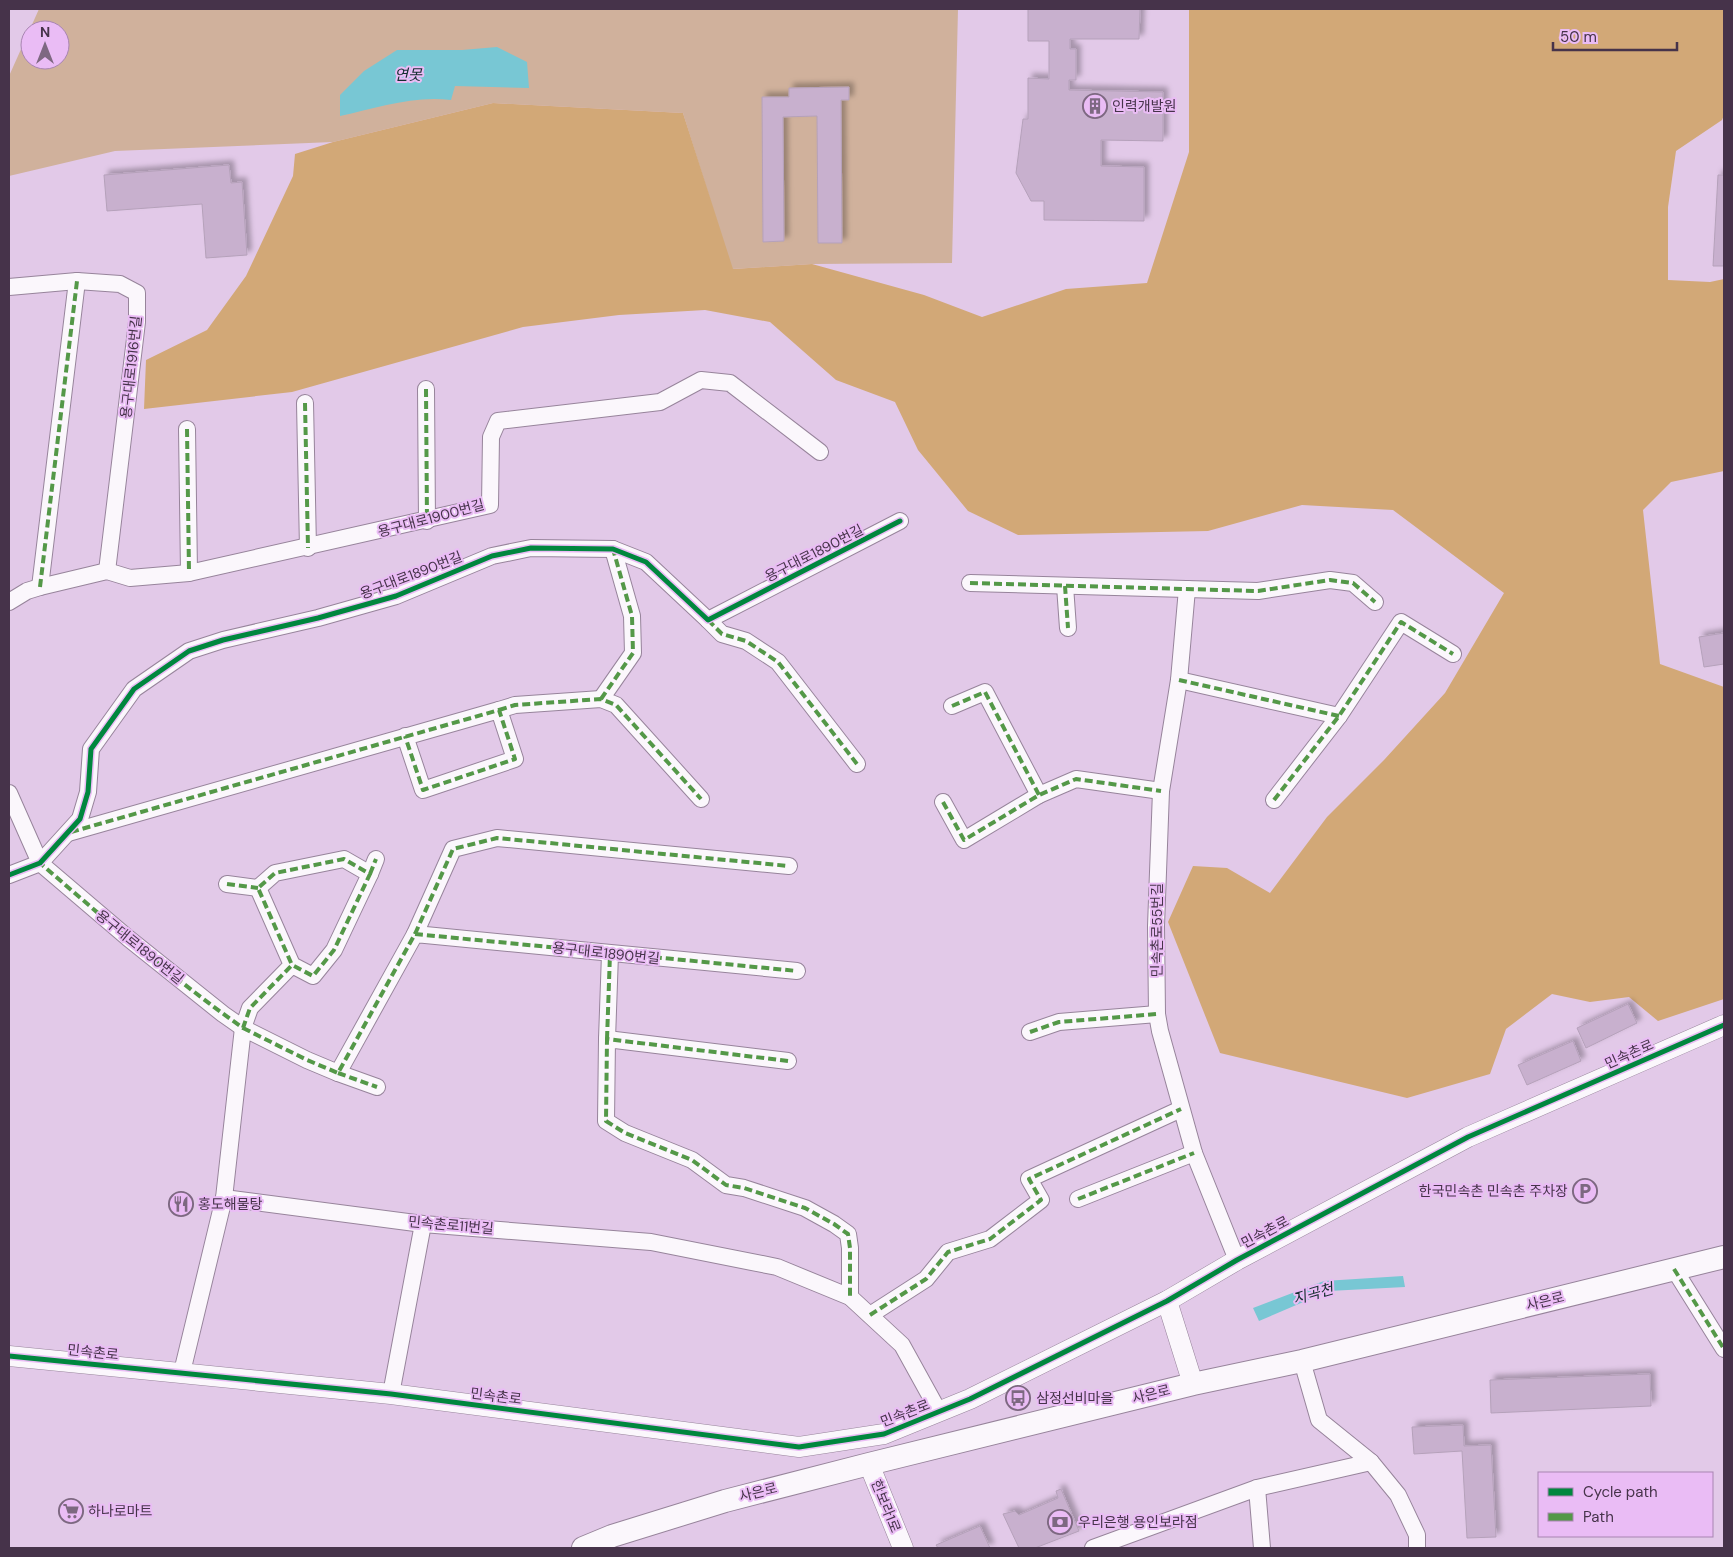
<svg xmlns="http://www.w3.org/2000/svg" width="1733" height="1557" viewBox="0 0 1733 1557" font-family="'DM Sans','Noto Sans KR',sans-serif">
	<defs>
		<filter id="shadow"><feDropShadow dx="4.5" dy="-4.5" stdDeviation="2.5" flood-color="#0004"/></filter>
	</defs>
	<rect width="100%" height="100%" fill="#e2c9e8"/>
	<path fill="#d0b19c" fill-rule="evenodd" d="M39,9h919l-6,254 -140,1 -80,5 -49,-156 -190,-10 -160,39 -218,9 -106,25v-100zM30,30h30v30h-30z"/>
	<path fill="#d2a877" d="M1189,9h535v106l-2,5 -46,31 -8,56v73l42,2 14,-3v192l-53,11 -28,28 17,154 64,23v312l-66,22 -29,-24 -39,5 -38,-8 -46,35 -16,45 -83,24 -187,-45 -52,-131 25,-56 34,2 43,25 57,-76 57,-57 61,-67 59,-100 -111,-83 -91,-5 -94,26 -190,4 -50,-24 -50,-61 -23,-48 -59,-22 -66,-58 -65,-12 -86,5 -96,12 -231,65 -148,17 2,-49 61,-30 39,-54 47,-100 2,-22 38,-12 160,-39 190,10 50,156 79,-5 112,31 58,22 84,-28 81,-6 42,-131z"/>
	<g fill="#78c7d4">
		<path d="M497,47l30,15 2,26 -74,-2 -4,14c-37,-5 -75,8 -111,16v-21l24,-24 33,-21h65z"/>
		<path d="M1403,1276l2,11 -76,4 -70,30 -6,-13 71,-27z"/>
	</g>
	<g fill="#c8b0ce" stroke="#b5a1ba" filter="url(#shadow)">
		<path d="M1028,9h112l-1,30h-69v10h6v31h-7v10l94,2v49l-62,-1v26l43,1v54l-100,-1v-19h-13l-15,-28 7,-54h5v-41l21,1v-38h-21z"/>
		<path d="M849,87v13h-8l1,143h-24l-1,-127 -34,1 1,124 -21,1 -1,-145h27v-9z"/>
		<path d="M229,165l2,18 11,-1 5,73 -41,3 -4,-54 -95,7 -3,-36z"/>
		<path d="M1718,175h6v91h-11z"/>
		<path d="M1724,633v31l-20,3 -5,-30z"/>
		<path d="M1628,1004l9,19 -51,25 -9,-20z"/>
		<path d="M1573,1041l8,20 -54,24 -9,-20z"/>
		<path d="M1650,1374l1,32 -160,7 -1,-33z"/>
		<path d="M1463,1425l1,21 27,-1 5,92 -29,1 -5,-87 -48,3 -2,-27z"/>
		<path d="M1061,1489l18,42 -44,17h-16l-16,-34 12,-3 4,4 39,-17 -2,-7z"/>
		<path d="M980,1526l10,22h-52l-2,-3z"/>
	</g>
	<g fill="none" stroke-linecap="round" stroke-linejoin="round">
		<defs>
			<g id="minor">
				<path d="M9,287l68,-6 43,3 17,9v29l-30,249"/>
				<path d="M426,389l1,132"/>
				<path d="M305,403l3,145"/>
				<path d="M187,429l2,144"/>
				<path d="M970,583l288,8 72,-11 23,3 22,19"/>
				<path d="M1065,586l3,42"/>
				<path d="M40,587l37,-306"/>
				<path d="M1187,589l-8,91 -18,111 -5,135 1,88 3,17 34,122 43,107"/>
				<path d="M9,602l18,-11 13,-4 67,-16 23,7 59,-5 301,-68 1,-68 7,-16 162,-19 41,-22 29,3 90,69"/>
				<path d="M708,620l14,14 24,7 32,21 79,102"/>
				<path d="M1179,680l160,36"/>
				<path d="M601,699l32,-46 -1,-37 -19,-67"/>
				<path d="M952,706l33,-14 54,103"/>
				<path d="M499,710l16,-5 86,-6 15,6 85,94"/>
				<path d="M9,793l31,70 88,75 95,76 20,14 7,-20 42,-43 -34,-77 17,-15 69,-14 26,15 -36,76 -21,26 -21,-11"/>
				<path d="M1274,800l65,-84 62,-94 52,32"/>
				<path d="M943,802l21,38 75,-45 37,-16 85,12"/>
				<path d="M68,833l431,-123 16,49 -92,31 -18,-54"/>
				<path d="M370,874l6,-15"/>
				<path d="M9,875l31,-12 40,-44 8,-27 3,-43 43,-60 55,-38 34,-11 95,-22 78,-22 96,-40 39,-8 82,1 33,13 62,58 192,-99"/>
				<path d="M227,884l31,4"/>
				<path d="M415,934l38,-85 44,-11 292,28"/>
				<path d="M1030,1032l29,-10 98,-8"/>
				<path d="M607,1039l3,-85"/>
				<path d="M788,1061l-181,-22 -1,82 19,12 67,27 34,25 18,3 61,20 29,16 14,10 2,14v49"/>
				<path d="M338,1073l39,14"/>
				<path d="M224,1198l19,-170 64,32 31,13 77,-139 382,37"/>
				<path d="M1078,1199l116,-46"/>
				<path d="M1674,1269l50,80"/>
				<path d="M870,1315l56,-36 22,-27 42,-13 51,-39 -12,-21 152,-70"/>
				<path d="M1302,1361l17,59 52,42 27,33 19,40v13"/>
				<path d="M182,1372l42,-174 199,26 228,18 126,25 73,30 52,48 37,67"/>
				<path d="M391,1394l32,-170"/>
				<path d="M1257,1488l5,60"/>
				<path d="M1093,1548l164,-60 114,-26"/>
			</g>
			<g id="tertiary">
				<path d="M1167,1301l26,83"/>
				<path d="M9,1356l382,38 408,53 85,-13 86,-35 197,-98 70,-41 231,-123 256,-112"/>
				<path d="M869,1464l34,84"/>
			</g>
			<path id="secondary" d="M583,1548l29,-12 113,-35 144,-37 324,-80 109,-23 422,-104"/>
		</defs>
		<use href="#minor" stroke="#97849b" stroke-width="18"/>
		<use href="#tertiary" stroke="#97849b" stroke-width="21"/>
		<use href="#secondary" stroke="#97849b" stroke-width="24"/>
		<use href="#minor" stroke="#fbf7fc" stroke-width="16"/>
		<use href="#tertiary" stroke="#fbf7fc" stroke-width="20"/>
		<use href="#secondary" stroke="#fbf7fc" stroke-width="22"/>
		<g stroke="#549848" stroke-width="4" stroke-dasharray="8 4" stroke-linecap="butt">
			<path d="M426,389l1,132"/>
			<path d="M305,403l3,145"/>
			<path d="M187,429l2,144"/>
			<path d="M970,583l288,8 72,-11 23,3 22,19"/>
			<path d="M1065,586l3,42"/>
			<path d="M40,587l37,-306"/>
			<path d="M708,620l14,14 24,7 32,21 79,102"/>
			<path d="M1179,680l160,36"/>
			<path d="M601,699l32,-46 -1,-37 -19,-67"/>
			<path d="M952,706l33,-14 54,103"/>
			<path d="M499,710l16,-5 86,-6 15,6 85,94"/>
			<path d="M1274,800l65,-84 62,-94 52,32"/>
			<path d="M943,802l21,38 75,-45 37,-16 85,12"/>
			<path d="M71,832l428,-122 16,49 -92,31 -18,-54"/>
			<path d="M42,861l-2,2c66,57 132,115 203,165l7,-20 42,-43 -34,-77 17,-15 69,-14 26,15 -36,76 -21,26 -21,-11"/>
			<path d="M370,874l6,-15"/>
			<path d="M227,884l31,4"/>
			<path d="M415,934l38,-85 44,-11 292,28"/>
			<path d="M243,1028l64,32 31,13 77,-139 382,37"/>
			<path d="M1030,1032l29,-10 98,-8"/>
			<path d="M607,1039l3,-85"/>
			<path d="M788,1061l-181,-22 -1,82 19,12 67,27 34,25 18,3 61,20 29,16 14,10 2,14v49"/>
			<path d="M338,1073l39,14"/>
			<path d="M1078,1199l116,-46"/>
			<path d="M1674,1269l50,80"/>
			<path d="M870,1315l56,-36 22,-27 42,-13 51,-39 -12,-21 152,-70"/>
		</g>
		<defs>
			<g id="cycleway">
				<path d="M9,875l31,-12 40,-44 8,-27 3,-43 43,-60 55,-38 34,-11 95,-22 78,-22 96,-40 39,-8 82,1 33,13 62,58 192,-99"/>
				<path d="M9,1356l382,38 408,53 85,-13 86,-35 197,-98 70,-41 231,-123 256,-112"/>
			</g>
		</defs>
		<use href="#cycleway" stroke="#eabcf5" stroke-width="8"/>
		<use href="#cycleway" stroke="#00873e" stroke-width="5"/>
	</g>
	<defs>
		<symbol id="building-ring" viewBox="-11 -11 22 22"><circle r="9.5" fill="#eabcf5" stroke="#7d6881" stroke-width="1.5"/><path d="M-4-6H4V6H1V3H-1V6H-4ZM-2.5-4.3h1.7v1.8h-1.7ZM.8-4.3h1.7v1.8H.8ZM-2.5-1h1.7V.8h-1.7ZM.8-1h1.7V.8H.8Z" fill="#7d6881"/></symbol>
		<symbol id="parking-ring" viewBox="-11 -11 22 22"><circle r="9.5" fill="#eabcf5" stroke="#7d6881" stroke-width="1.5"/><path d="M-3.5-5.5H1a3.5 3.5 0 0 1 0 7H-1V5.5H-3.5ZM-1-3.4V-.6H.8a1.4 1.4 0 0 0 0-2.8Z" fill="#7d6881"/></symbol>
		<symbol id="restaurant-ring" viewBox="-11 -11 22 22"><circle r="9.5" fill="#eabcf5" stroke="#7d6881" stroke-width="1.5"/><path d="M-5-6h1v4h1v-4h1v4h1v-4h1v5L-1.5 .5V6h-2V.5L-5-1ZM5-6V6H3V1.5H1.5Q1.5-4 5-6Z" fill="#7d6881"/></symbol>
		<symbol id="bus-ring" viewBox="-11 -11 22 22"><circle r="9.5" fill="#eabcf5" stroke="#7d6881" stroke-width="1.5"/><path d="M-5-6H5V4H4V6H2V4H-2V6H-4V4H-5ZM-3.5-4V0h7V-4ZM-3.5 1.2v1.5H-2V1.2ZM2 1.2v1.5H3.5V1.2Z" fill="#7d6881"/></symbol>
		<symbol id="supermarket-ring" viewBox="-11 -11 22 22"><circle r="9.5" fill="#eabcf5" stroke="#7d6881" stroke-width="1.5"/><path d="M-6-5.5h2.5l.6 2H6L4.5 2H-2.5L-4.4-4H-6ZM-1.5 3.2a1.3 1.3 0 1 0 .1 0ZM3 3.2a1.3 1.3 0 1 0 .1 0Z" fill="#7d6881"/></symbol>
		<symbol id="bank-ring" viewBox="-11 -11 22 22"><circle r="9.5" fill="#eabcf5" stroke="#7d6881" stroke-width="1.5"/><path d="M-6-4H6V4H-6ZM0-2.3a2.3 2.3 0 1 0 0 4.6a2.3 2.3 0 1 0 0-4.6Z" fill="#7d6881"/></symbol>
	</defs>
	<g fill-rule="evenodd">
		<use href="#building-ring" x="1081" y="92" width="28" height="28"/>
		<use href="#parking-ring" x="1571" y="1177" width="28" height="28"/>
		<use href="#restaurant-ring" x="167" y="1190" width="28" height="28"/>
		<use href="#bus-ring" x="1004" y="1384" width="28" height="28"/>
		<use href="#supermarket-ring" x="57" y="1497" width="28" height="28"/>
		<use href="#bank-ring" x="1046" y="1508" width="28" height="28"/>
	</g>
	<g text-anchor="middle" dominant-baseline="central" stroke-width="4" stroke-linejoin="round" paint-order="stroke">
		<g font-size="14" fill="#46334a" stroke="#eabcf5" text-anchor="start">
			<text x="1112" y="106">인력개발원</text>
			<text x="1568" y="1191" text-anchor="end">한국민속촌 민속촌 주차장</text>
			<text x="198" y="1204">홍도해물탕</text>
			<text x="1036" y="1398">삼정선비마을</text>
			<text x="88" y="1511">하나로마트</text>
			<text x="1078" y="1522">우리은행 용인보라점</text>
		</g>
		<g font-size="14" fill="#46334a" stroke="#eabcf5">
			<text transform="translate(131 367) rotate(-84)">용구대로1916번길</text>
			<text transform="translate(431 518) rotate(-15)">용구대로1900번길</text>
			<text transform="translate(814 553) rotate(-27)">용구대로1890번길</text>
			<text transform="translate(411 575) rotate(-21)">용구대로1890번길</text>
			<text transform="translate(1157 930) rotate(-90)">민속촌로55번길</text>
			<text transform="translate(140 947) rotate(39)">용구대로1890번길</text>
			<text transform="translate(606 953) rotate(6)">용구대로1890번길</text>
			<text transform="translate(1629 1054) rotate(-24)">민속촌로</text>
			<text transform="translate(451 1225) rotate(5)">민속촌로11번길</text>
			<text transform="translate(1265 1232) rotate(-28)">민속촌로</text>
			<text transform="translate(1545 1301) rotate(-14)">사은로</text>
			<text transform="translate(93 1352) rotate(6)">민속촌로</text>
			<text transform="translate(1151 1394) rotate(-14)">사은로</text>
			<text transform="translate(496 1396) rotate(7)">민속촌로</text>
			<text transform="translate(905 1413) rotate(-21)">민속촌로</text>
			<text transform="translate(758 1492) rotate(-14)">사은로</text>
			<text transform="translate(886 1506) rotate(68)">한보라1로</text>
		</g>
		<g font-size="15" font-style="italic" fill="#132e2f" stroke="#eabcf5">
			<text x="408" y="75">연못</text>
			<text transform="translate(1313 1294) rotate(-16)">지곡천</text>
		</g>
	</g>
	<rect width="1733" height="1557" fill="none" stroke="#46334a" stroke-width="20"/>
	<rect x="1538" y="1472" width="175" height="65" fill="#eabcf5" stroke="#a885b1"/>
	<rect x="1548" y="1488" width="25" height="8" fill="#00873e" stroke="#a885b1"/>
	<text x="1583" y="1497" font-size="15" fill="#46334a">Cycle path</text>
	<rect x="1548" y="1513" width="25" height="8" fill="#549848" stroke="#a885b1"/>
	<text x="1583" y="1522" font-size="15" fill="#46334a">Path</text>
	<g transform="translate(45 45)"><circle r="24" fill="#eabcf5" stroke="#a885b1"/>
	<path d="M0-4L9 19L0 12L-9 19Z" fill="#7d6881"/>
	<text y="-8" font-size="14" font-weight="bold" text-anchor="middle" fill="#46334a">N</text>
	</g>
	<path d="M1553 42v8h124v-8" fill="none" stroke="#46334a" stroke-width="2.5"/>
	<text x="1560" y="42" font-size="15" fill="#46334a" stroke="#eabcf5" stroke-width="4" paint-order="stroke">50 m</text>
</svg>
